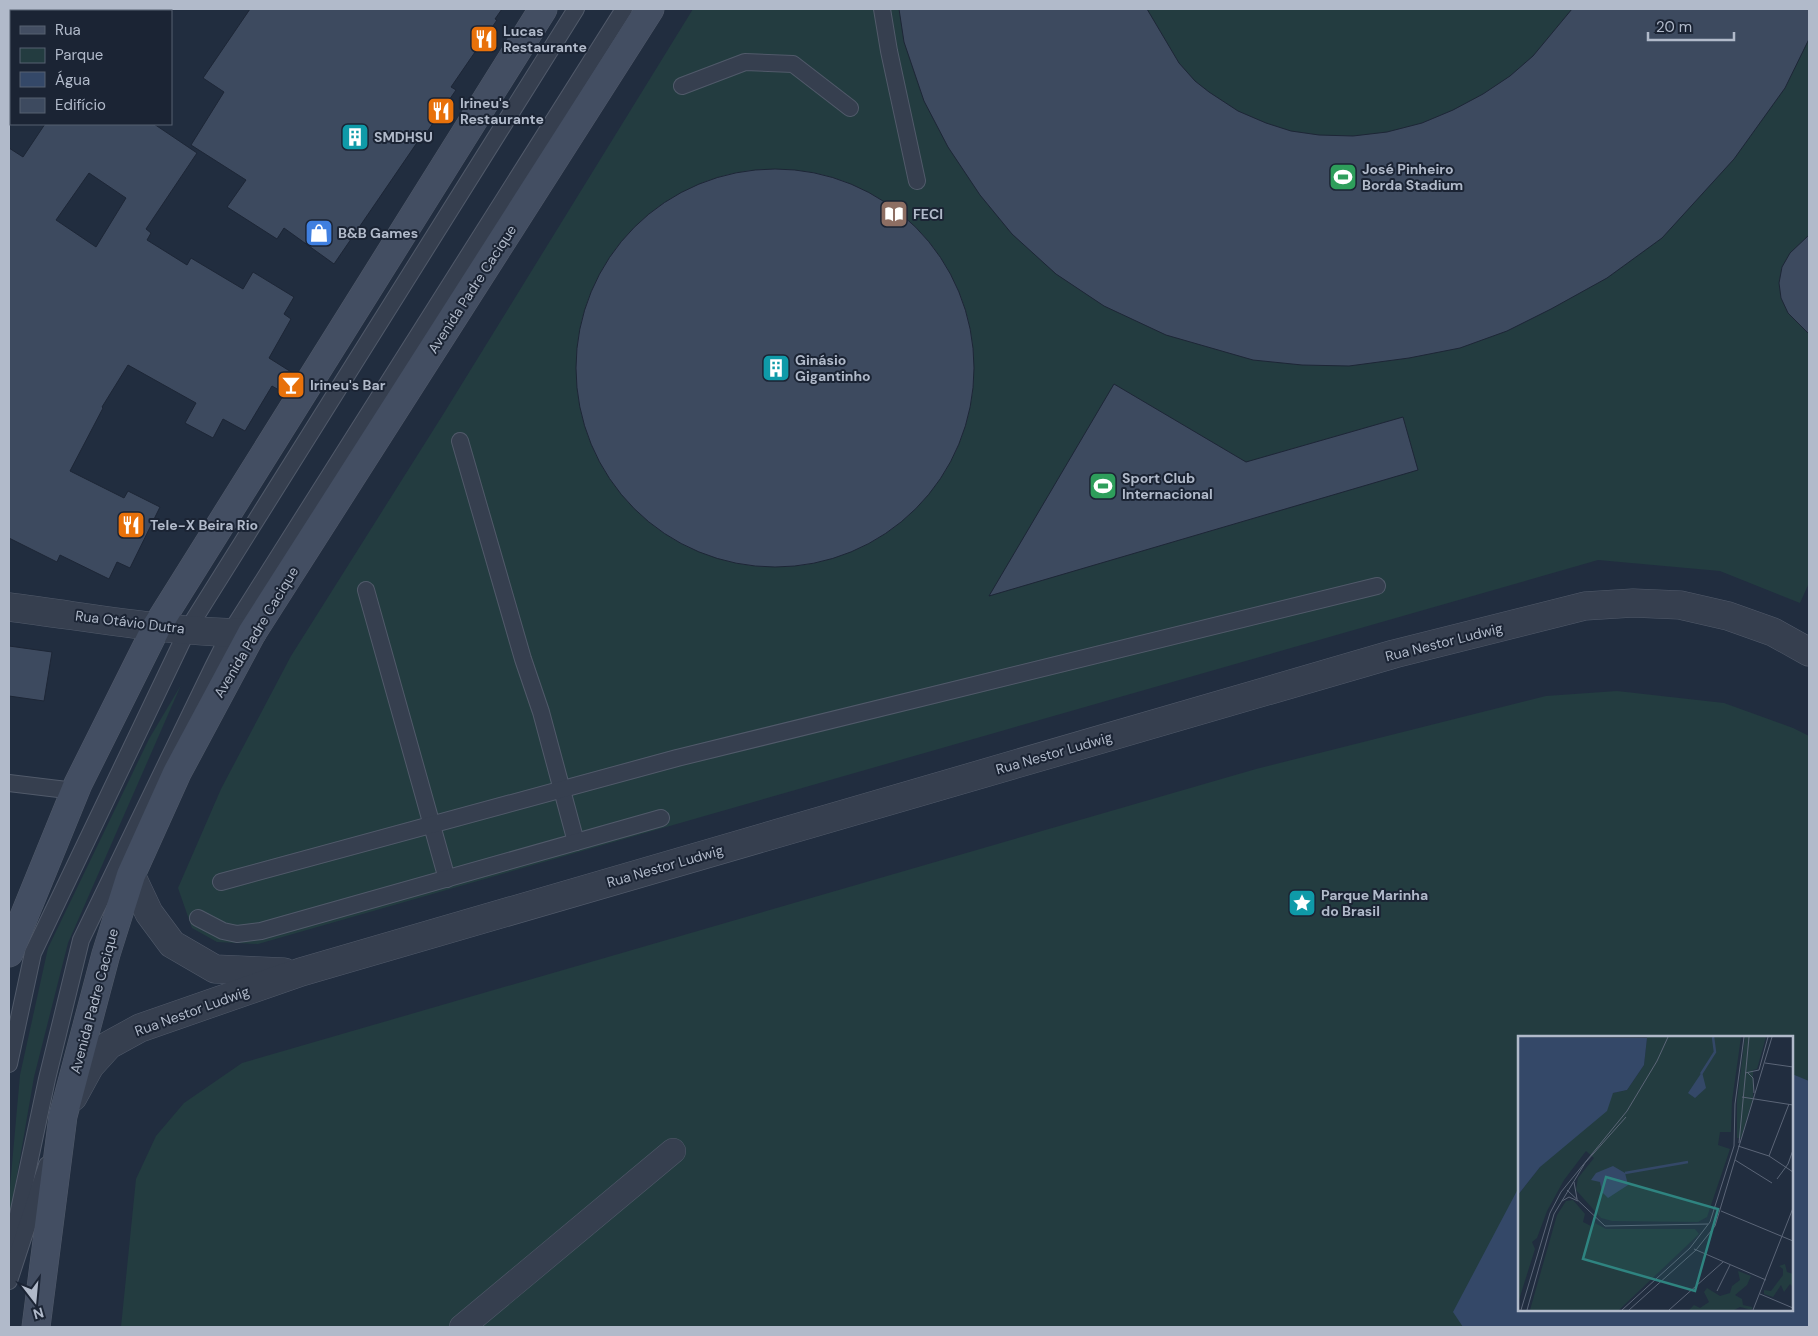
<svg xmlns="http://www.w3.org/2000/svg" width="1818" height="1336" viewBox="0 0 1818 1336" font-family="'DM Sans',sans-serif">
	<rect width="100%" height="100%" fill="#212d3f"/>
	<g fill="#233c40" fill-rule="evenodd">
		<path d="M693,9h1116v574l-9,20 -80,-32 -122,-11 -1340,384 -41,-2 -25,-14 -14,-40 43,-99 70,-133 153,-243z"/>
		<path d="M181,685l-113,258 -34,134 -25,145v-24l11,-123 28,-127 101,-209z"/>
		<path d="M1617,691l107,12 69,25 16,8v591h-1688l15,-148 20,-43 28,-33 58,-40 1014,-294 290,-73zM1519,1037h273v273h-273z"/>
	</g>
	<path fill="#344868" d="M1792,1074l17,7v246h-346l-10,-15 66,-125v123h273z"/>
	<g fill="#3d4a5f" stroke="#1d2636" fill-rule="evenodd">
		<path d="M250,9h252l-7,10 2,1 -46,67 5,3 -29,42 -2,-1 -91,133 -50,-36 -7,11 -50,-32 19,-27 -55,-35 33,-53 -21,-14z"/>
		<path d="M899,9h248l32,54 16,18 14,11 29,19 28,12 25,8 28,4 34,1 34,-4 35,-9 31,-13 30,-16 27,-18 23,-20 39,-47h237v30l-24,49 -51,71 -72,79 -55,40 -56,31 -44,22 -47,17 -51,10 -60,8 -47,-1 -49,-5 -87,-25 -62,-29 -48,-32 -44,-40 -32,-39 -32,-48 -24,-46 -20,-59z"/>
		<path d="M45,124h109l43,29 -51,76 5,4 -4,7 40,25 4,-7 52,31 10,-17 41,25 -10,17 7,5 -22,39 27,17 -12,18 -12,-7 -27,45 -22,-12 -10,19 -28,-15 11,-20 -68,-38 -26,42 1,1 -33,63 54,27 4,-7 32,16 -30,61 -13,-6 -8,17 -49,-24 -3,7 -48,-24v-390l14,9zM89,173l37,25 -30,49 -40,-27z"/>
		<circle cx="775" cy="368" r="199"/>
		<path d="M1809,235v99l-21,-21 -7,-15 -2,-15 3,-16 8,-14z"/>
		<path d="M1114,384l132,78 157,-45 15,53 -429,126z"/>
		<path d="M9,646l43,6 -8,49 -35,-5z"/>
	</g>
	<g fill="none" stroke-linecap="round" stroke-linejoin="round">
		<defs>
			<g id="service">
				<path d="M882,9l7,42 28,130"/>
				<path d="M682,86l63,-24 48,2 57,44"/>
				<path d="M460,441l63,218 18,53 35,130"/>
				<path d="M366,590l81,289"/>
				<path d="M9,783l66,8"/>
				<path d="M221,882l456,-124 700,-172"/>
				<path d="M198,918l25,13 14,3 24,-3 400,-113"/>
				<path d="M9,1064l24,-111 155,-324 388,-620"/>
				<path d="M9,1257l38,-178 34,-139 132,-273 17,-34 394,-624"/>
				<path d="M9,1281l38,-116"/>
			</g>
			<path id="pedestrian" d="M462,1327l211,-176"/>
			<g id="minor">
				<path d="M49,11l2,-2"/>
				<path d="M9,76l2,-4"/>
			</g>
			<g id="tertiary">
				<path d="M9,607c80,10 163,26 243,26"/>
				<path d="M131,875l18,38 23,31 43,25 69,3"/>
				<path d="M73,1097l17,-31 19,-21 31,-17 161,-56 1093,-318 191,-48 48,-3 47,2 48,11 45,16 36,20"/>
			</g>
			<g id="secondary">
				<path d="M9,953l69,-169 79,-158 386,-617"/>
				<path d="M36,1327l27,-211 43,-162 25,-79 46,-102 75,-140 398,-624"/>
			</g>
		</defs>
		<use href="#service" stroke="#515a6a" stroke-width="18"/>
		<use href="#pedestrian" stroke="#515a6a" stroke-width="26"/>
		<use href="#minor" stroke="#515a6a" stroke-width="29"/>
		<use href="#tertiary" stroke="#515a6a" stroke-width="29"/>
		<use href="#secondary" stroke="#515a6a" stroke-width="29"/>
		<use href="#service" stroke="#363f4f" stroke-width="16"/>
		<use href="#pedestrian" stroke="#363f4f" stroke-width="25"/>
		<use href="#minor" stroke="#363f4f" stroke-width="28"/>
		<use href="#tertiary" stroke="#363f4f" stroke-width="28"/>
		<use href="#secondary" stroke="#434e62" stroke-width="28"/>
	</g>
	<defs>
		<symbol id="restaurant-square" viewBox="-11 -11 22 22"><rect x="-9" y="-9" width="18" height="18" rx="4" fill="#e8710a" stroke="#1b2434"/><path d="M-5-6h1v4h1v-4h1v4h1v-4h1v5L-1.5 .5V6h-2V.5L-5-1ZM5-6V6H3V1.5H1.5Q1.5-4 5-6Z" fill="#fff"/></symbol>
		<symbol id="building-square" viewBox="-11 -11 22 22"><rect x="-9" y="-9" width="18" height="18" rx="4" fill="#0f9aa8" stroke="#1b2434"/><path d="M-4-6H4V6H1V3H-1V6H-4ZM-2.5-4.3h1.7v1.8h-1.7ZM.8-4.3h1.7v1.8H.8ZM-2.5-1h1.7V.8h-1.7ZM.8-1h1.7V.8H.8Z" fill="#fff"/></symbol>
		<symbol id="stadium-square" viewBox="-11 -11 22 22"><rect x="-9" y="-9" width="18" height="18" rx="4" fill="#2e9e5b" stroke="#1b2434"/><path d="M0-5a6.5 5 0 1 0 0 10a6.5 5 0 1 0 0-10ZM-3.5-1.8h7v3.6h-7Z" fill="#fff"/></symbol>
		<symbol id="library-square" viewBox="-11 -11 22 22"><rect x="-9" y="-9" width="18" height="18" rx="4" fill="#8d6e63" stroke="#1b2434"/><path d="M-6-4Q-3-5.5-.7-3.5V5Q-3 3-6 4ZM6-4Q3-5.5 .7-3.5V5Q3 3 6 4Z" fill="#fff"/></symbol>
		<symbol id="shop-square" viewBox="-11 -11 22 22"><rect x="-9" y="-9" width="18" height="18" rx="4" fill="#3f7fe0" stroke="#1b2434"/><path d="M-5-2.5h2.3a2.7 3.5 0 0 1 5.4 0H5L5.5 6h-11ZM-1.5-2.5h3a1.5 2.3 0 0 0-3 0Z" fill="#fff"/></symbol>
		<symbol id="bar-square" viewBox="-11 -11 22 22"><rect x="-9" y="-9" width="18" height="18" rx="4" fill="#e8710a" stroke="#1b2434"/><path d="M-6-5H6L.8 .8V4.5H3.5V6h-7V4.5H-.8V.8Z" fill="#fff"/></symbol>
		<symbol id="sight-square" viewBox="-11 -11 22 22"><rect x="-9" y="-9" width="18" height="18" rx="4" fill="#0f9aa8" stroke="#1b2434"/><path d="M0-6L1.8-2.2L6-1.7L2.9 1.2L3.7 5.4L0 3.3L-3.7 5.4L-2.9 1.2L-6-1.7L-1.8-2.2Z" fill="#fff"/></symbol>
	</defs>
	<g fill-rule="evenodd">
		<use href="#restaurant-square" x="468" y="23" width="32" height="32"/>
		<use href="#restaurant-square" x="425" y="95" width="32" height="32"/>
		<use href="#building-square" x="339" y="121" width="32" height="32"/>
		<use href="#stadium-square" x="1327" y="161" width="32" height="32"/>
		<use href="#library-square" x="878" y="198" width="32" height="32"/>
		<use href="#shop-square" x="303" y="217" width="32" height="32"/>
		<use href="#building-square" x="760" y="352" width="32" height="32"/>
		<use href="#bar-square" x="275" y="369" width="32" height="32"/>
		<use href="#stadium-square" x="1087" y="470" width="32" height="32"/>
		<use href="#restaurant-square" x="115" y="509" width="32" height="32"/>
		<use href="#sight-square" x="1286" y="887" width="32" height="32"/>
	</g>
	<g text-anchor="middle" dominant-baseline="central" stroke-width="4" stroke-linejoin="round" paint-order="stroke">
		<g font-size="14" font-weight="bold" fill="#b1baca" stroke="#1b2434" text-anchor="start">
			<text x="503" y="31">Lucas<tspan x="503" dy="16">Restaurante</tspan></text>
			<text x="460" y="103">Irineu's<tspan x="460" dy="16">Restaurante</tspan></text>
			<text x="374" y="137">SMDHSU</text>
			<text x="1362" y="169">José Pinheiro<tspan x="1362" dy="16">Borda Stadium</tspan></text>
			<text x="913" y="214">FECI</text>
			<text x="338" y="233">B&amp;B Games</text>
			<text x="795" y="360">Ginásio<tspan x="795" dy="16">Gigantinho</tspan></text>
			<text x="310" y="385">Irineu's Bar</text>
			<text x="1122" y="478">Sport Club<tspan x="1122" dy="16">Internacional</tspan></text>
			<text x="150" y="525">Tele-X Beira Rio</text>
			<text x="1321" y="895">Parque Marinha<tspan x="1321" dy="16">do Brasil</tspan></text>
		</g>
		<g font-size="14" fill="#b1baca" stroke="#1b2434">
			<text transform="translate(472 289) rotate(-57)">Avenida Padre Cacique</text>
			<text transform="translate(130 622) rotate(7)">Rua Otávio Dutra</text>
			<text transform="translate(256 632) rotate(-59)">Avenida Padre Cacique</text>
			<text transform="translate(1444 642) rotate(-14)">Rua Nestor Ludwig</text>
			<text transform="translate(1054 753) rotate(-16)">Rua Nestor Ludwig</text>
			<text transform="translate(665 866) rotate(-16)">Rua Nestor Ludwig</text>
			<text transform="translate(94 1001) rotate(-75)">Avenida Padre Cacique</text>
			<text transform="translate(192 1011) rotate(-20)">Rua Nestor Ludwig</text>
		</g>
	</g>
	<g transform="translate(1518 1036)">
		<rect width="275" height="275" fill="#212d3f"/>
		<path d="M129,1h94l-9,64 -1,31h-11l-2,13 12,4 -23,68 -9,5 -86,-1 -11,-3 -25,-28 2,-12 16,-20 -8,-7 -22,29 -17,31 -10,27 -5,4 3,7 -17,54v-108l22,-28 73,-74 14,-3 17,-25zM227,1h21l-9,32 -4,1v28l-12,40h-4v-38zM55,164l12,14 -2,8 8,4 4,-3 11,6h89l4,5 -80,76h-89l27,-95 9,-14zM267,228l2,8 6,2v13l-3,-3 -6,8 -3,-7 -8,12 -9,-3v-4l7,1 12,-16v-6l-4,-3zM220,235l13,5 -4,9 -12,10 7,4 1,6 9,2v3l-12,-3 -6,3h-45l5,-5 6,3 9,-6 -5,-10 3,-4 13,8 10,-3 2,-7 8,-6z" fill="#233c40"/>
		<path d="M0,1l129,1 -3,27 -17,25 -14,3 -6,18 -67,56 -22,28zM184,36l4,16 -11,10 -7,-5zM95,130l12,7 3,12 -20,13 -6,-6 -2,-10 -9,-2 5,-7z" fill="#344868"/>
		<path fill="none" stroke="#344868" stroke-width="2.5" d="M183,38l14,-22 -2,-15M107,137l63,-11"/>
		<path fill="none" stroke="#5b6577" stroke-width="1" d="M247,27l28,4M227,37l14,-3 9,-33M230,37l5,5 1,15M224,61l51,8M221,107l10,-106M220,110l31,10 24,16M251,120l20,-52M217,124l37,23M259,143l11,-15 5,-14M56,146l3,17M49,154l38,36 103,-2M44,165l7,-4 9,4M203,175l72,30M176,213l72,31M199,255l13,-26M242,258l33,14M3,274l29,-97 11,-21 66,-81 30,-50 11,-24M9,274l27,-96 31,-51 41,-46M104,274l68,-62 20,-26 24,-76 1,-42 9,-67M111,274l67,-60 19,-24 57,-189M151,274l54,-48M235,274l40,-102"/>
		<path fill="#2f8480" fill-opacity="0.15" stroke="#2f8480" stroke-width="2.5" d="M88,141l112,32 -23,82 -112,-32z"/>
		<rect width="275" height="275" fill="none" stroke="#b1baca" stroke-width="2.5"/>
	</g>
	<rect width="1818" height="1336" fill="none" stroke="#b1baca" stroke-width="20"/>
	<rect x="10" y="10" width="162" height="115" fill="#1b2434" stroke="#576070"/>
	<rect x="20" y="26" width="25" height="8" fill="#434e62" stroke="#576070"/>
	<text x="55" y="35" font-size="15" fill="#b1baca">Rua</text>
	<rect x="20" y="48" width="25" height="15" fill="#233c40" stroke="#576070"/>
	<text x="55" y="60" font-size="15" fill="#b1baca">Parque</text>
	<rect x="20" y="72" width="25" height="15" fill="#344868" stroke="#576070"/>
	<text x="55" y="85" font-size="15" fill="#b1baca">Água</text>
	<rect x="20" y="98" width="25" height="15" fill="#3d4a5f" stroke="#576070"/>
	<text x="55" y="110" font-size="15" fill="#b1baca">Edifício</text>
	<g transform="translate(35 1301) rotate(164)" stroke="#1b2434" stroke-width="4" paint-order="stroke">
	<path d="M0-4L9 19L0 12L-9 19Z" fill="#b1baca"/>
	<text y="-8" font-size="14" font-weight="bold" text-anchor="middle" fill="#b1baca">N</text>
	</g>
	<path d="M1648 32v8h86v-8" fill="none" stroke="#b1baca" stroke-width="2.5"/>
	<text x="1656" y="32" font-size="15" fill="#b1baca" stroke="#1b2434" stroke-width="4" paint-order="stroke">20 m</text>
</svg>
